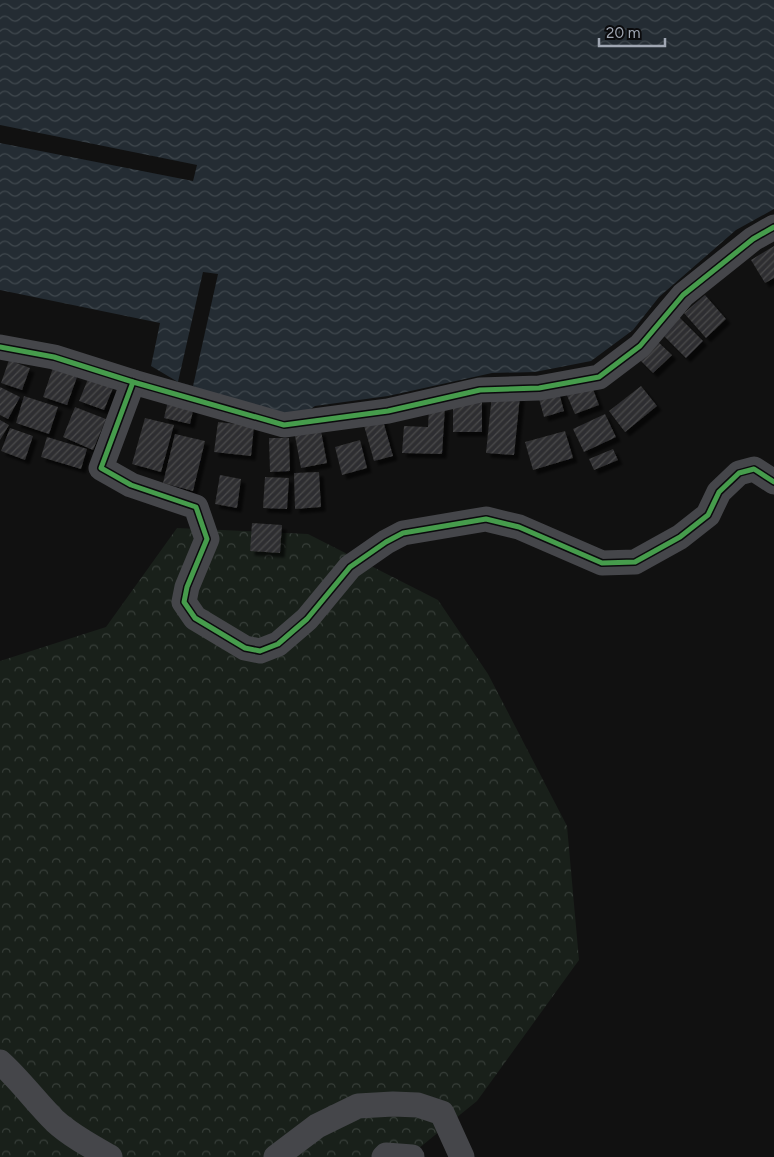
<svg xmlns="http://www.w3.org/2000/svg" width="774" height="1157" viewBox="0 0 774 1157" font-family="Figtree,sans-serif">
	<defs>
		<pattern id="forest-crowns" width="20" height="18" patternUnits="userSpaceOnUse" patternTransform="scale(1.25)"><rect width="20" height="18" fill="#19201a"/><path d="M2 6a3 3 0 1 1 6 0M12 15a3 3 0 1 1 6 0" fill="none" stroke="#373e39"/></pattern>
		<pattern id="water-waves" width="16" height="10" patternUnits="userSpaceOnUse" patternTransform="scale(1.25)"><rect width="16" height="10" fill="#242c33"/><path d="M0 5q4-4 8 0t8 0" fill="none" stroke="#40484e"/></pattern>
		<pattern id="building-hatch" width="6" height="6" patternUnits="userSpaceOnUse" patternTransform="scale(1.25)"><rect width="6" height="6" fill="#2f2f30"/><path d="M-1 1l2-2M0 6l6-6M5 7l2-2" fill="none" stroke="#4a4a4c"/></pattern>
		<filter id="shadow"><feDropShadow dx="4.5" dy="4.5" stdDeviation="1" flood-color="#0009"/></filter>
	</defs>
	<rect width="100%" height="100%" fill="#111"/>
	<path fill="url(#forest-crowns)" d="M177,528l131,6 130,66 50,74 79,152 12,134 -102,141 -69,56h-408v-496l106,-34z"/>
	<path fill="url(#water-waves)" d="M0,0h774v209l-38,21 -77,67 -26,33 -42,31 -56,11 -43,1 -104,23 -73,10 -14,10 -46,-4 -62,-26 -15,-4 -27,-16 9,-43 -160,-33z"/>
	<g fill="#111">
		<path d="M0,125l197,40 -4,16 -193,-38z"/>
		<path d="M203,272l15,2 -25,112 -15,-4z"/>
	</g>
	<g fill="url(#building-hatch)" filter="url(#shadow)">
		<path d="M774,246v32l-9,5 -14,-23z"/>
		<path d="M705,295l21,24 -20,19 -22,-25z"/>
		<path d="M678,316l25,25 -17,17 -25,-25z"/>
		<path d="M657,341l15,14 -19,18 -14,-14z"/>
		<path d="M9,360l21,8 -8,22 -21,-7z"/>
		<path d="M53,368l24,9 -10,28 -24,-8z"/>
		<path d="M88,379l25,9 -9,22 -25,-9z"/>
		<path d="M590,381l9,24 -24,9 -10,-23z"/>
		<path d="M641,386l16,20 -32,26 -16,-21z"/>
		<path d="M0,387l20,10 -12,22 -8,-4z"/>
		<path d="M558,389l6,22 -20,6 -6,-22z"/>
		<path d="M492,394l28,2 -6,59 -28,-2z"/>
		<path d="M24,396l34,11 -9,27 -33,-11z"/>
		<rect x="453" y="400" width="29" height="32"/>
		<path d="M168,401l26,5 -4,18 -26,-6z"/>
		<path d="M75,407l31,12 -13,31 -30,-13z"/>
		<path d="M429,407h16l-3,47 -40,-1 2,-27 24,1z"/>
		<path d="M605,414l11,23 -32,15 -11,-23z"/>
		<path d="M382,417l11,39 -19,5 -11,-39z"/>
		<path d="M145,418l29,7 -13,47 -29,-8z"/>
		<path d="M0,420l9,5 -9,15z"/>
		<path d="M218,422l36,4 -3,30 -37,-4z"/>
		<path d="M10,428l23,8 -8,24 -24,-9z"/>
		<path d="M321,431l6,32 -26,5 -6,-32z"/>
		<path d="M565,431l8,27 -40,12 -8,-28z"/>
		<path d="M175,434l30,7 -12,50 -30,-8z"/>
		<path d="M47,437l40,12 -6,20 -40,-12z"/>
		<path d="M269,438h20l1,33 -20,1z"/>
		<path d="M360,440l7,28 -25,7 -7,-28z"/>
		<path d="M613,449l5,11 -24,10 -5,-11z"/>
		<path d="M319,472l2,35 -26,2 -1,-36z"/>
		<path d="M220,475l21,4 -4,29 -22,-4z"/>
		<path d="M265,477l24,1 -2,31 -24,-1z"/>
		<path d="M252,523l30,2 -2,28 -30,-2z"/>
	</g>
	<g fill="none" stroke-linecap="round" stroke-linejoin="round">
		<g stroke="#45464a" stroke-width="25">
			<path d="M0,347l54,10 79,25 151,43 104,-14 92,-21 59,-2 60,-11 41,-31 43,-51 70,-56 21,-12"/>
			<path d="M133,382l-32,86 30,17 65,22 11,32 -20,48 -3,15 11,16 50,30 15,3 18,-7 29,-25 43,-52 36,-25 17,-9 83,-14 33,8 83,36 33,-1 45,-25 28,-22 11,-23 20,-19 15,-4 20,13"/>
			<path d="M0,1062c20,18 36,40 55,59 15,14 37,26 55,36"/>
			<path d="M276,1157l41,-31 41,-20 35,-2 25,1 24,8 20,44"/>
			<path d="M384,1157l2,-2 26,2"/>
		</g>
		<defs>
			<g id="cycleway">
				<path d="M0,347l54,10 79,25 151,43 104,-14 92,-21 59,-2 60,-11 41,-31 43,-51 70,-56 21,-12"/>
				<path d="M133,382l-32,86 30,17 65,22 11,32 -20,48 -3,15 11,16 50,30 15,3 18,-7 29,-25 43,-52 36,-25 17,-9 83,-14 33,8 83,36 33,-1 45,-25 28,-22 11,-23 20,-19 15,-4 20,13"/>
			</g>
		</defs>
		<use href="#cycleway" stroke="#0b0b0d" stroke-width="8"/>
		<use href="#cycleway" stroke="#469c4c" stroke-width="5"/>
	</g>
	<path d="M599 38v8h66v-8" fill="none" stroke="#a0a7b3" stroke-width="2.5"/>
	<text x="606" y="38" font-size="15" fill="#a0a7b3" stroke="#0b0b0d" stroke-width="4" paint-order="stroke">20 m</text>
</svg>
